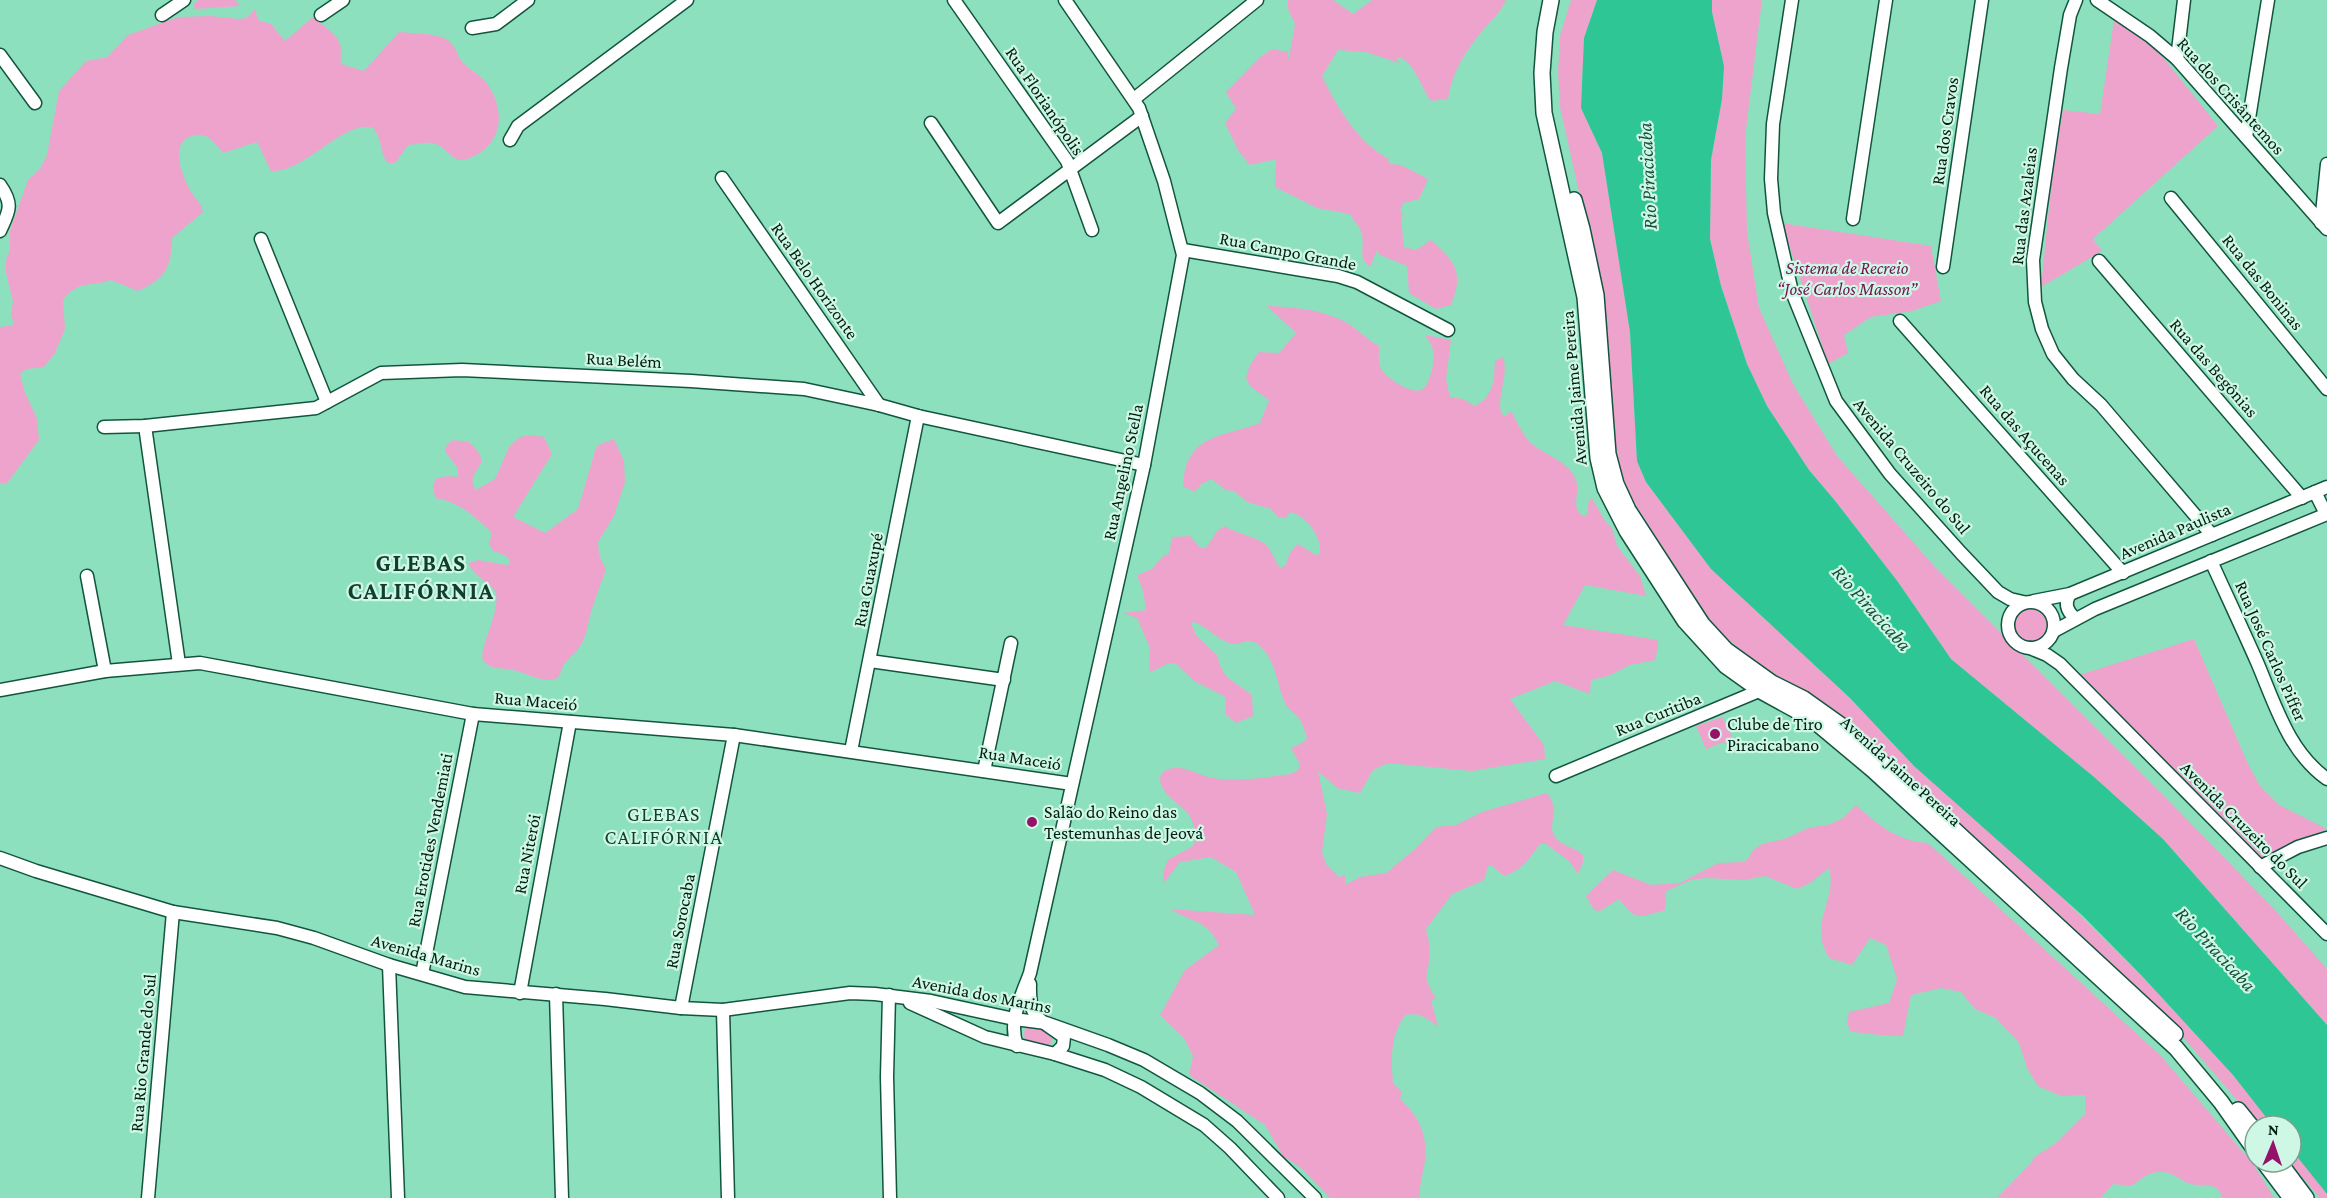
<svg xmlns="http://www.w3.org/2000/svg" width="2327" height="1198" viewBox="0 0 2327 1198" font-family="'Crimson Pro',serif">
	<rect width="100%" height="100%" fill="#8de0bd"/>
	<g fill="#eea3cc">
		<path d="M198,0h37l5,6 -44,3 -3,-5z"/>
		<path d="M1288,0h45l20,14 19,-14h134c-7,15 -13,18 -23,30 -18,22 -30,40 -35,69l-17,2c-11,-15 -14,-34 -31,-44l-3,2 2,4 -33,-11 -28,-2 -16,26c14,30 37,68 67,83l-1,3 3,2 10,1 27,14 -9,20 -16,4 -3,8 3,4 -2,4 3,28 12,3 15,-10c25,22 33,33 20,65l-15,4 -27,-16 -2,-27 -27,-11 -3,-5 -7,17c-13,-9 -5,-19 -8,-32 -1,-7 -9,-15 -12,-21l-33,-6 -42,-21 1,-28 -26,6 -11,-13 -14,-29 11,-14 -10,-17 33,-34 13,-9 16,3v7l1,-2 6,-33 -7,-15z"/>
		<path d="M1571,0h26l-13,38 -3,70 21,45 28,179 7,129 9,21 65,87 139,129 64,68 130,114 99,97 90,98 41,51h-15l-76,-89 -339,-317 -37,-26 -50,-30 -51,-44 -86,-141 -7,-29 -12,-159 -41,-184 -2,-35 2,-36z"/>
		<path d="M1712,0h50l-17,137 2,95 12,76 34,76 44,72 98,111 239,239 100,103 53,60v56l-164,-186 -69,-62 -143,-118 -53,-77 -62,-80 -27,-32 -42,-64 -20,-42 -26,-78 -11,-47 1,-79 11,-61 1,-26 -11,-61z"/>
		<path d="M255,9l3,11 13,4 14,17 29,-25c7,10 22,16 26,28 2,6 0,14 1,20l23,7 35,-39c15,2 37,0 50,9 8,6 8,16 14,22 7,7 16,11 22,18 22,28 19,65 -18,78 -14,5 -20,-11 -31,-15 -8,-3 -20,0 -28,1l-12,17 -7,2c-11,-12 -5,-23 -16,-36 -28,-10 -69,46 -102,43l-14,-29 -34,11c-10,-12 -17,-23 -34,-16 -5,2 -10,9 -10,14 -1,14 6,30 12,41 5,7 10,11 12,20l-31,26c-1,30 -6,40 -34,53l-27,-11c-23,8 -32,-1 -48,20l2,29 -10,24 -11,14 -17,2 -7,4 4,17 13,29 2,21 -31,42 -5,2 -3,-1v-156l14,-2 -3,-11 2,-12 -7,-30v-12l4,-10v-20l18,-50 12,-11 7,-14 12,-64 27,-30 21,-4 21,-22 50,-18 32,-1 29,3 8,-1z"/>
		<path d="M2114,20l44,31 60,75 -125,113 9,12 -61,36 12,-119 10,-58 37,4z"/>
		<path d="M1782,223l149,23 10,55 -29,10 -41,6 -27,18 4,18 -20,11z"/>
		<path d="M1267,306c27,1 58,4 82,18 9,6 19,16 30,22 0,7 -1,18 2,23 5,9 30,25 40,21 10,-4 15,-33 11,-43 -1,-4 -5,-8 -7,-12l26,5 -5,39 4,18 13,2 12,7c19,-10 19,-26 20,-45l8,-4c6,19 -6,37 -2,56l4,3 6,-5c6,10 11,24 20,32 13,12 36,17 44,35 7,13 -6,29 8,38l4,-1 2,-15 3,-2 13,23 7,7 5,18 23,30 6,20 -61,-11 -22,40 95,15v7l-3,13 -25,5 -22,11 -17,4 -1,14 -35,-13 -45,18 34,46 1,14 -73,12 -84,-8 -15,7 -13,23 -23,-5 -19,-17 9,43 -5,38 4,12 13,13 6,-2v10l15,-8 26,-4 28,-23 22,-23 20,-2 26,-13 65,-19c15,19 -1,31 8,44 6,9 20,10 28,18v7l-5,12 -9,-13 -23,-17h-6c-11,15 -18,26 -36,32l-12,-10h-4l-4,14 -32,14 -26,35c2,8 4,17 4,24 -2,26 -9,20 6,46l-5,1 7,27c-11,-9 -18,-15 -33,-12 -15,22 -14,42 -12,68l9,9 -2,7c19,17 28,36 25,62 -2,13 -6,23 -5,37h-90l-30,-31 -17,-11 -18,-31 -76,-50 4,-19 -9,-18 -24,-23 25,-45 34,-25c-13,-26 -26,-22 -49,-36l85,6 -19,-43 -25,-15 -31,5 -17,22v-12l5,-12 25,-14 4,-9c-2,-7 -4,-16 -8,-22 -8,-11 -28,-20 -29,-36 0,-9 10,-11 17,-11 13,0 23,8 36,10 26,4 52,-1 78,-4l7,-4 2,-6 -9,-16 13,-6 3,-5c-2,-5 -4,-12 -7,-17 -4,-6 -12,-10 -15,-17 -9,-19 -9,-49 -31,-61 -8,-4 -16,5 -25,1 -14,-5 -21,-16 -35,-21l-3,1 5,12 21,20 4,13 6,9 25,18 1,21 -17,7 -11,-9 1,-14 -2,-4 -30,-15 -18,-17 -7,-1 -20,10 1,-25 -13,-30 -14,-5 23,-3 -3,-19 -6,-16 15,-6 12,-14 5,-1 3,-17 18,-1 10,12h6l12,-18 7,-4c13,9 33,10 43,21 5,7 8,15 12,21l5,-2 6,-15 7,-7 18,11 4,-1c2,-17 -13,-38 -30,-42l-4,6h-7l-8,-9 -24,-7 -13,-11 -9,-1 -13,-11 -11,5 -6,8 -12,-6c3,-53 38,-48 77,-63l9,-23 -19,-14 -4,-8 4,-13 9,-13 20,1 17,-20z"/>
		<path d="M532,435l12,2 8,17 -39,63 32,16 33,-24 17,-58 3,-6 16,-6 10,22 1,21 -11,34 -16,26 1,13 7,15c-5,13 -10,26 -14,39 -4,11 -4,22 -9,32 -4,10 -14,15 -20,25 -2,4 -2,9 -6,12 -10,6 -30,-4 -40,-7 -11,-4 -28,0 -34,-11 -5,-10 17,-47 13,-67 -2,-7 -22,-16 -28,-30l10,-3 29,5 3,-1v-4l-4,-4 -14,-6 -3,-7 3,-10c-16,-15 -33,-32 -55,-34l-3,-6 -1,-9 4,-6 11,-2 10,1v-8l-13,-18 2,-6 6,-5 16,2c3,4 11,10 12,16 3,10 -16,17 -5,32l19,-11 14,-32 11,-10z"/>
		<circle cx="2031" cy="625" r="20"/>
		<path d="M2194,639l54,125 12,22 19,19 48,24 -66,30 -182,-184z"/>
		<path d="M1722,717l13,25 -6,4 -5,-4 -18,7 -10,-23z"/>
		<path d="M1856,805c22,20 41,36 72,38l233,213 93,109 20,33h-52c-4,-18 -18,-10 -31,-14 -11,-3 -18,-13 -31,-12 -12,0 -20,8 -29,14l-18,-2 -12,14h-104l35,-36 1,-4 23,-15 29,-29v-19l-24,1 -23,-10 -11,-18 -8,-25 -23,-25 -21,-9 -14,-17 -20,-4 -30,7 -8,41c-4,1 -47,-3 -53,-5l-3,-9 2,-10 40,-9 8,-24 -11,-34 -16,-7 -18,27 -23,-7c-22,-36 9,-57 0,-90l-19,15 -13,6 -32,-13 -20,4 -40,-2 -14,2 -25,11 -1,19c-25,7 -29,12 -46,-11l-19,12 -6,-1 -8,-14 27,-26 38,15 29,-2 38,-20 25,-1 5,-3 5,-9 9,-6 25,-6 21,-10 23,-4 12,-6z"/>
		<path d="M1031,1026l11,1 11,9 -3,9 -6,2 -19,-6 -1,-9 2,-4z"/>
		<path d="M2291,1147l36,45v6h-7l-31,-36h2z"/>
	</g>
	<path fill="#2fc695" d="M1597,0h115v12l12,54 -2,33 -11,61 -1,79 11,47 26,78 20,42 42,64 27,32 62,80 53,77 143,118 69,62 164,186v169l-36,-45v-23h-18l-40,-51 -90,-98 -61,-62 -168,-149 -64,-68 -139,-129 -65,-87 -9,-21 -7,-129 -28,-179 -21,-45 3,-70z"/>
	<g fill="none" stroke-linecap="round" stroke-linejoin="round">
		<defs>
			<g id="minor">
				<path d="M954,0l113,161 25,69"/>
				<path d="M1792,0l-19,124 -2,55 3,34 18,79 44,109 54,73 71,79 37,39 12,7 13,3"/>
				<path d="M2076,0l-6,15 -9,53 -28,192 2,42 7,27 11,25 20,25 28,26 111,130"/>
				<path d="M2097,0l53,36 27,23 150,170"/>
				<path d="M162,15l22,-15"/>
				<path d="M321,15l22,-15"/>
				<path d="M472,28l24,-4 32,-24"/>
				<path d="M0,55l35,48"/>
				<path d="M2177,59l7,-59"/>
				<path d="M1134,99l123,-99"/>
				<path d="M931,123l67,100 144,-107"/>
				<path d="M2246,137l22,-137"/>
				<path d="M510,140l8,-14 169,-126"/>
				<path d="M722,178l157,227"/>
				<path d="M0,185c14,20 9,26 0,46"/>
				<path d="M2171,198l156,191"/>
				<path d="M1853,219l33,-219"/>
				<path d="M2321,223l6,-59"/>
				<path d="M261,239l66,163"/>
				<path d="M1183,250l155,26 19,6 91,48"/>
				<path d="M2099,261l203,237"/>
				<path d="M1943,267l39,-267"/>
				<path d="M1900,321l223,252"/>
				<path d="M145,426l34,238"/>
				<path d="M104,427l41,-1 171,-18 65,-35 81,-3 229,11 113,8 75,16 39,11 226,49"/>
				<path d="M2315,492l11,22"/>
				<path d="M2211,561c15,33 31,67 46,101 18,42 31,89 70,117"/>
				<path d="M87,576l18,95"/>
				<path d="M2070,594c-6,10 -3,17 5,24"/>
				<path d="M2034,601l36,-7 257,-107"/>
				<circle cx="2031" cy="625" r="23"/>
				<path d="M2054,631l41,-22 232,-95"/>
				<path d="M2030,648l17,7 13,9 267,270"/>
				<path d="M870,661l134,19"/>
				<path d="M0,690l105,-19 95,-8 273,51 261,21 338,49"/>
				<path d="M851,751l67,-335"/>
				<path d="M984,771l27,-128"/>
				<path d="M1556,776l210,-88"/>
				<path d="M0,858l36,13 137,41 104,16 37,10 75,27 76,22 140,12 76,9 42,2 127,-17 25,1 56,7 83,18 32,4 62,22 36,15 56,33 37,28 78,77"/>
				<path d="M2260,867l38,-20 29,-9"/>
				<path d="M389,965l9,233"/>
				<path d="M422,974l51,-260"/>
				<path d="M1030,984c-1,35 7,33 34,53l-1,9 -8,8"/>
				<path d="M520,993l50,-271"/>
				<path d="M556,994l6,204"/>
				<path d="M889,995l-2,82 3,121"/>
				<path d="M910,1003l75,34 70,17 50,16 36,17 63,38 26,23 48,50"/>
				<path d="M681,1008l53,-273"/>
				<path d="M723,1010l5,188"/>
				<path d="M1017,1046c-9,-26 4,-48 13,-73l114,-508 39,-210 -19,-74 -25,-73 -74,-108"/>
				<path d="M148,1198l25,-286"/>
			</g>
			<g id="major">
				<path d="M1551,0l-6,32 -3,41 2,40 41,184 13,161 7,30 22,43 58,90 41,45 35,25 51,28 61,51 303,278 45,54 34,48"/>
				<path d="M1574,200l8,29 14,66 12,159 8,30 12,26 74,114 24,26 46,33 32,16 38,27 333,308"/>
				<path d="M2238,1110l17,21"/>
				<path d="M2264,1162l27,36"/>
				<path d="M2279,1162l27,36"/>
			</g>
		</defs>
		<use href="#minor" stroke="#12553f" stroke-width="15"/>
		<use href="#major" stroke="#12553f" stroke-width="18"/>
		<use href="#minor" stroke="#fff" stroke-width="12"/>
		<use href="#major" stroke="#fff" stroke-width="15"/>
	</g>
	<g fill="#95126b" stroke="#cff7e5" stroke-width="2">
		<circle cx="1715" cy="734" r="6"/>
		<circle cx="1032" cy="822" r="6"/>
	</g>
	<g text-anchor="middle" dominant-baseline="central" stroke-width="4.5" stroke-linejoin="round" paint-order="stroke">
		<g font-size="18" fill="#001d11" stroke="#cff7e5">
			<text transform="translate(2231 96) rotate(48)">Rua dos Crisântemos</text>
			<text transform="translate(1045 101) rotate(56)">Rua Florianópolis</text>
			<text transform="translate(1945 131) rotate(-82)">Rua dos Cravos</text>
			<text transform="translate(2024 206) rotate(-83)">Rua das Azaleias</text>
			<text transform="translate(1288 251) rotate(11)">Rua Campo Grande</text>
			<text transform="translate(815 281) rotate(55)">Rua Belo Horizonte</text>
			<text transform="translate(2263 282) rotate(51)">Rua das Boninas</text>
			<text transform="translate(624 360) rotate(3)">Rua Belém</text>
			<text transform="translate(2214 368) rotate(49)">Rua das Begônias</text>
			<text transform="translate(1574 388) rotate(-95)">Avenida Jaime Pereira</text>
			<text transform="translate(2025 435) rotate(49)">Rua das Açucenas</text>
			<text transform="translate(1912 466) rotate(50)">Avenida Cruzeiro do Sul</text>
			<text transform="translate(1123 472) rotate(-78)">Rua Angelino Stella</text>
			<text transform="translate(2175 531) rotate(-23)">Avenida Paulista</text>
			<text transform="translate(868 580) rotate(-79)">Rua Guaxupé</text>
			<text transform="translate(2271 651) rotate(66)">Rua José Carlos Piffer</text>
			<text transform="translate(536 701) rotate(5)">Rua Maceió</text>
			<text transform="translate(1658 714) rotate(-22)">Rua Curitiba</text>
			<text transform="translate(1020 758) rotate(9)">Rua Maceió</text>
			<text transform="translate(1901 771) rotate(42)">Avenida Jaime Pereira</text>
			<text transform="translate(2244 825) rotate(45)">Avenida Cruzeiro do Sul</text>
			<text transform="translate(430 840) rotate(-79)">Rua Erotides Vendemiati</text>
			<text transform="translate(527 854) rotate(-79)">Rua Niterói</text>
			<text transform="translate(680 921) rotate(-79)">Rua Sorocaba</text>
			<text transform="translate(426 955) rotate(16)">Avenida Marins</text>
			<text transform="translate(982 994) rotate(11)">Avenida dos Marins</text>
			<text transform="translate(143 1053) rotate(-85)">Rua Rio Grande do Sul</text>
		</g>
		<g font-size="18" font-style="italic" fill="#701651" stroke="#cff7e5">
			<text x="1847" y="268">Sistema de Recreio<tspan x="1847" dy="21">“José Carlos Masson”</tspan></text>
		</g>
		<g font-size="18" fill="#001d11" stroke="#cff7e5" text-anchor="start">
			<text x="1727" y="724">Clube de Tiro<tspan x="1727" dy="21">Piracicabano</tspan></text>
			<text x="1044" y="812">Salão do Reino das<tspan x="1044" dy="21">Testemunhas de Jeová</tspan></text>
		</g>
		<g font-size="20" font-style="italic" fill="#16503c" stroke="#cff7e5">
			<text transform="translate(1647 176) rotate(-93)">Rio Piracicaba</text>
			<text transform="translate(1872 608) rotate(48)">Rio Piracicaba</text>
			<text transform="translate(2216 949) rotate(47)">Rio Piracicaba</text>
		</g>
		<g font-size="20" letter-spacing="1.5" fill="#113e2e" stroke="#cff7e5">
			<text x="664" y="814">GLEBAS<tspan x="664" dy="23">CALIFÓRNIA</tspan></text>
		</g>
		<g font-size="24" font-weight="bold" letter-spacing="1.5" fill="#113e2e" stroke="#cff7e5">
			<text x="421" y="562">GLEBAS<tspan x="421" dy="28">CALIFÓRNIA</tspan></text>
		</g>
	</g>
	<g transform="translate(2273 1144) rotate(2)"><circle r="28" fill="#cff7e5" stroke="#7ca090" stroke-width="1.5"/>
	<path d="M0-4.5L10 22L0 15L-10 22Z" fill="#95126b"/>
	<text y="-9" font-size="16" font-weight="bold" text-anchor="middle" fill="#001d11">N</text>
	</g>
</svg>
